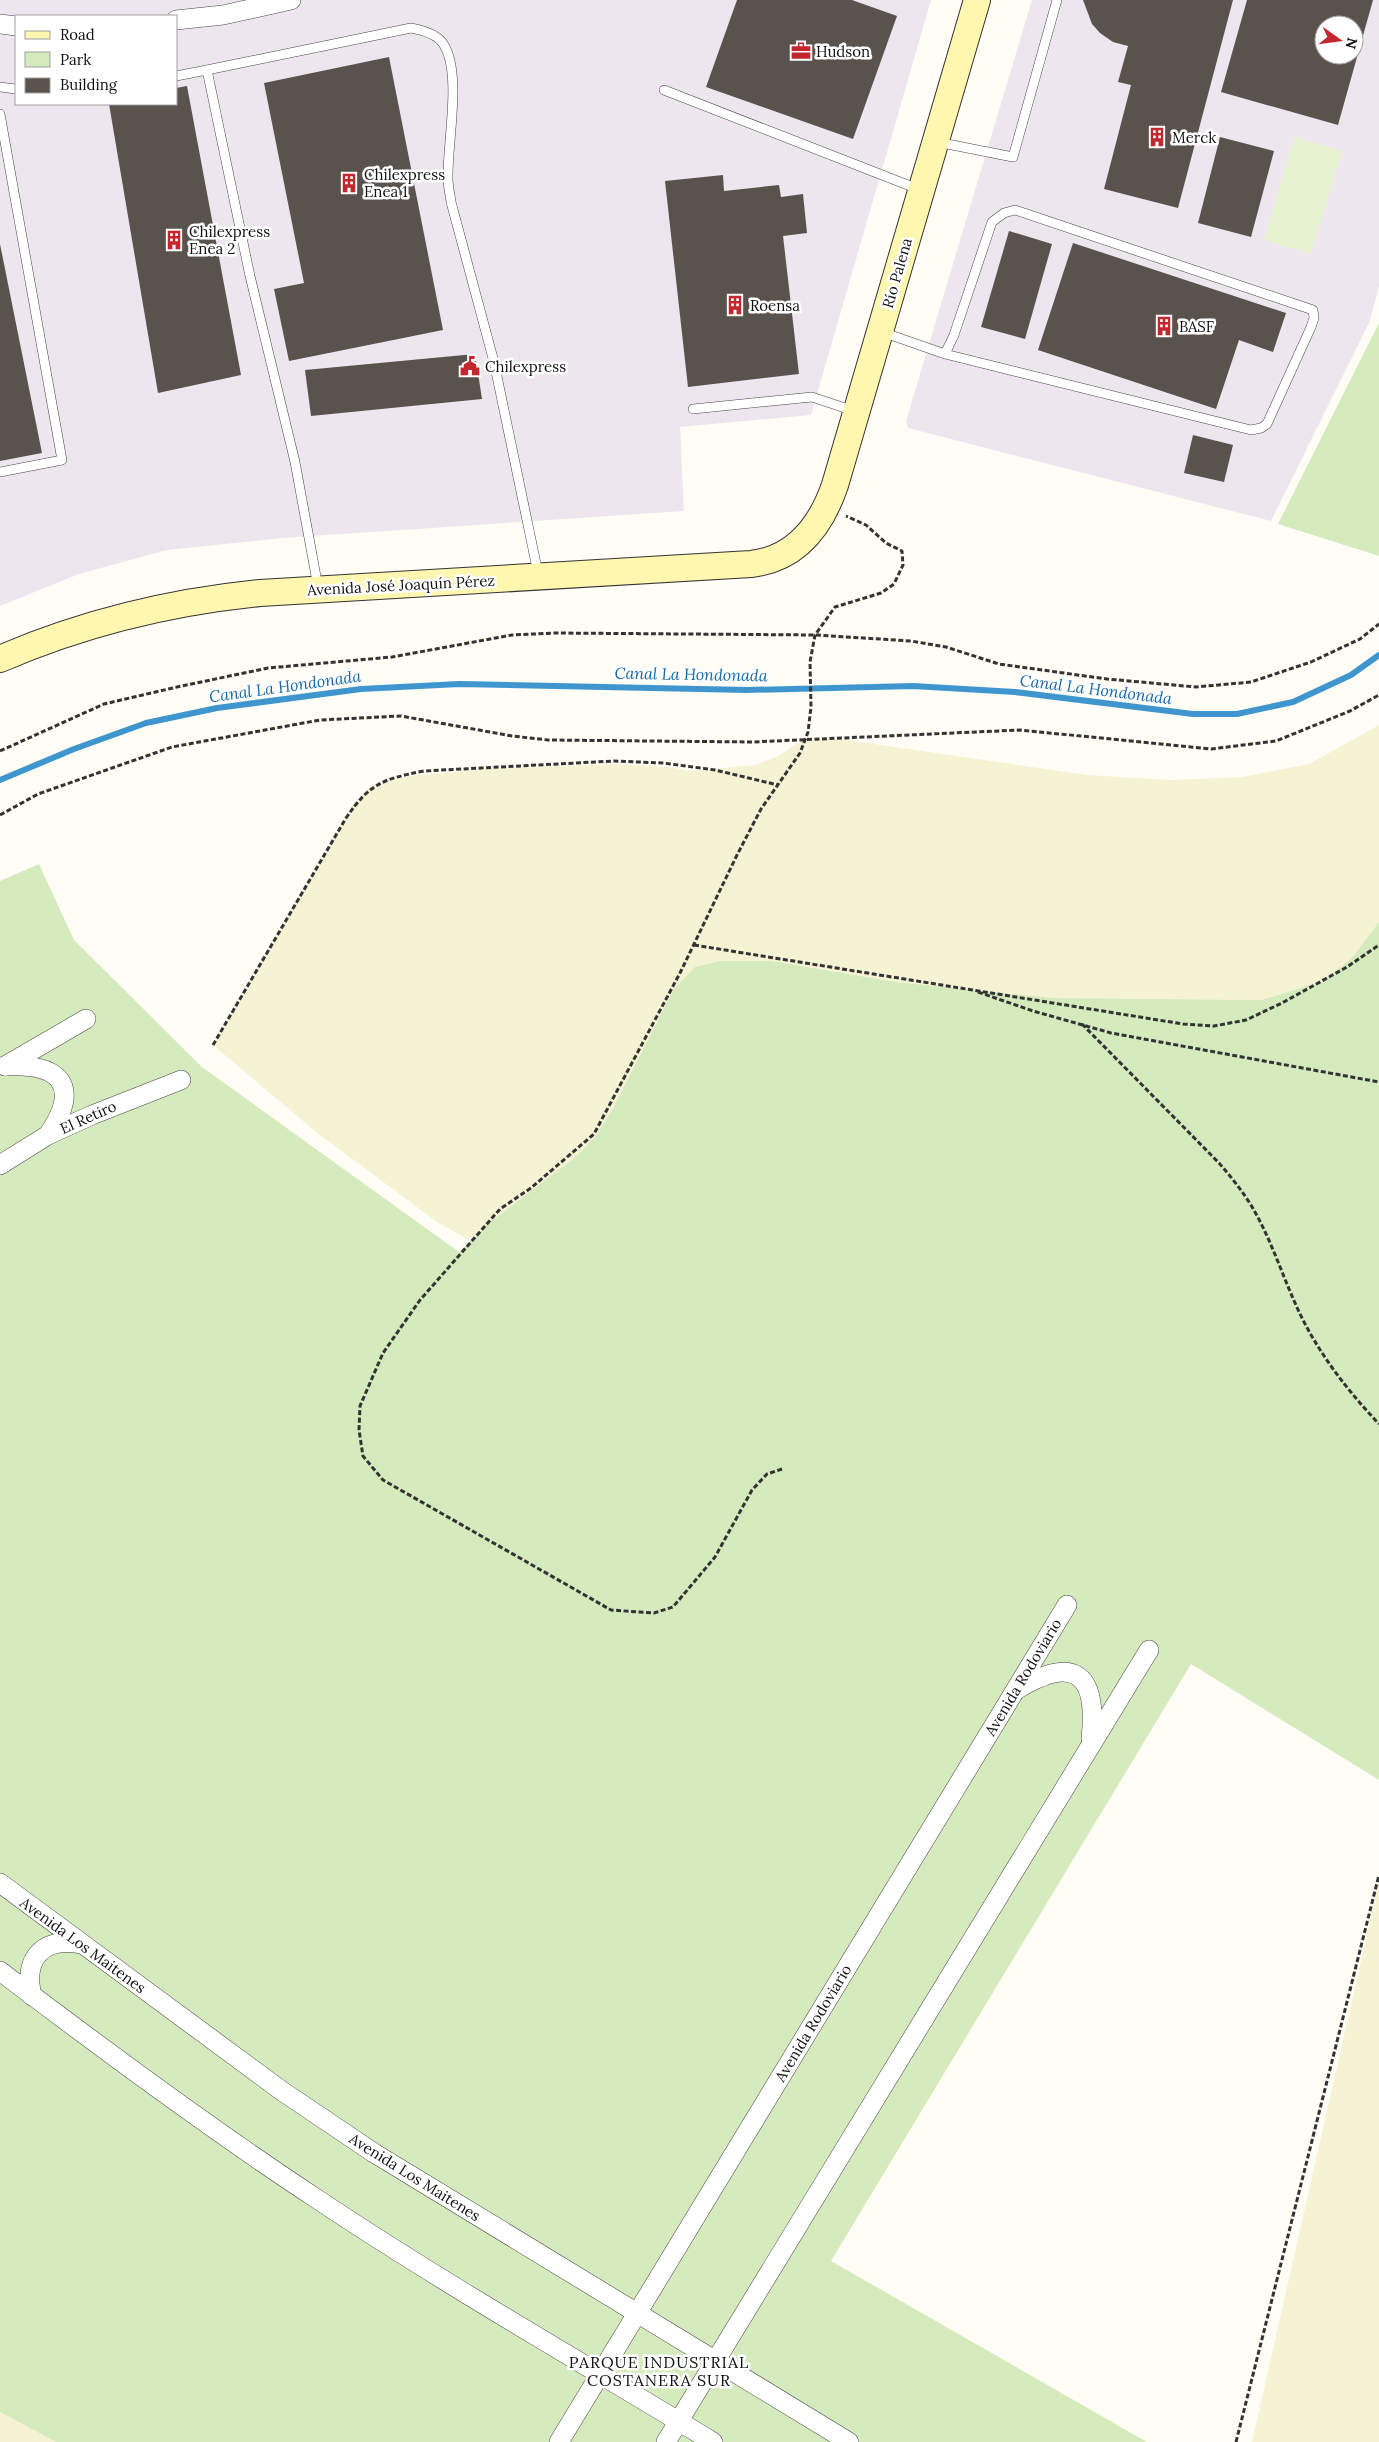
<svg xmlns="http://www.w3.org/2000/svg" width="1379" height="2442" viewBox="0 0 1379 2442" font-family="Lora,serif">
	<rect width="100%" height="100%" fill="#fffdf5"/>
	<g fill="#eee6ef" fill-rule="evenodd">
		<path d="M0,0h931l-120,415 -131,12 4,84 -401,27 -116,12 -88,24 -79,32zM16,16h160v88h-160z"/>
		<path d="M1032,0h347v286l-9,35 -99,200 -363,-93 -2,-7zM1324,25h30v30h-30z"/>
	</g>
	<g fill="#f6f3d4">
		<path d="M1379,725v197l-27,36 -31,24 -60,18 -208,-2 -157,-16 -124,-21 -159,147 -18,29 -22,22 -104,81 -32,-18 -121,-90 -103,-87 142,-243 15,-15 38,-11 81,-7 126,-5 55,3 18,4 68,-6 24,-10 20,-14 33,-3 254,37 84,5 71,-3 67,-13z"/>
		<path d="M1379,1881v561h-127z"/>
		<path d="M0,2412l56,30h-56z"/>
	</g>
	<g fill="#d5ebbd">
		<path d="M1379,323v233l-101,-32z"/>
		<path d="M39,864l35,76 128,127 257,185 30,-29 84,-64 22,-22 18,-29 61,-119 21,-22 25,-6h52l124,21 157,16 208,2 60,-18 31,-24 27,-36v858l-188,-116 -360,597 316,181h-1091l-56,-30v-1531z"/>
	</g>
	<path fill="#e6f2cf" d="M1294,137l48,14 -31,103 -47,-14z"/>
	<g fill="none" stroke-linecap="round" stroke-linejoin="round">
		<path stroke="#3f96cf" stroke-width="6" d="M0,780l74,-31 72,-26 71,-15 144,-19 98,-5 288,6 166,-4 102,6 178,22h44l56,-12 58,-27 28,-20"/>
	</g>
	<g fill="#5a524d" fill-rule="evenodd">
		<path d="M737,0h115l45,16 -44,123 -147,-52z"/>
		<path d="M1083,0h150l-55,208 -74,-19 27,-104 -13,-3 10,-36 -15,-4 -13,-9 -8,-9z"/>
		<path d="M1247,0h126l-35,125 -117,-33zM1324,25h30v30h-30z"/>
		<path d="M389,57l54,273 -154,31 -15,-72 30,-6 -40,-200z"/>
		<path d="M187,86l54,289 -83,18 -49,-289h67v-16z"/>
		<path d="M1220,137l54,14 -23,86 -53,-14z"/>
		<path d="M723,175l1,16 55,-6 2,12 22,-3 4,39 -24,3 16,138 -111,13 -23,-206z"/>
		<path d="M1009,231l43,13 -27,95 -44,-12z"/>
		<path d="M1073,243l213,70 -13,39 -34,-12 -23,69 -178,-59z"/>
		<path d="M0,244l42,209 -42,8z"/>
		<path d="M475,354l7,45 -171,17 -6,-46z"/>
		<path d="M1193,435l40,10 -9,37 -40,-9z"/>
	</g>
	<g fill="none" stroke-linecap="round" stroke-linejoin="round">
		<defs>
			<g id="lane">
				<path d="M176,76l31,-6"/>
				<path d="M0,87l16,2"/>
				<path d="M664,90l254,99"/>
				<path d="M0,114l62,346 -62,12"/>
				<path d="M937,142l76,15 44,-157"/>
				<path d="M882,332l63,22 9,-19 38,-113 12,-9 11,-3 298,100 1,8 -3,9 -44,97 -6,4 -10,2 -306,-76"/>
				<path d="M693,409l119,-12 42,14"/>
				<path d="M318,587l-23,-125 -45,-186 -43,-206 204,-42c11,2 27,6 33,17 18,30 3,98 4,134 0,7 2,15 3,23l43,160 44,211"/>
			</g>
			<g id="street">
				<path d="M176,20l47,-5 68,-15"/>
				<path d="M0,24l16,2"/>
				<path d="M5,1066c55,-3 77,19 43,69"/>
				<path d="M5,1066l81,-47"/>
				<path d="M0,1165l48,-30 44,-20 89,-35"/>
				<path d="M1016,1690c58,-35 82,-18 75,49"/>
				<path d="M0,1883l282,208 92,62 475,289"/>
				<path d="M0,1971c104,79 209,157 317,228 129,86 264,163 396,243"/>
				<path d="M32,1996c-9,-38 11,-59 49,-52"/>
				<path d="M559,2442l508,-837"/>
				<path d="M666,2442l483,-792"/>
			</g>
			<path id="secondary" d="M0,659c83,-36 170,-57 260,-66l491,-29c45,-5 70,-38 84,-79l142,-485"/>
		</defs>
		<use href="#lane" stroke="#444" stroke-width="10"/>
		<use href="#street" stroke="#444" stroke-width="20"/>
		<use href="#secondary" stroke="#333" stroke-width="28"/>
		<g stroke="#333" stroke-width="3" stroke-dasharray="5 2.5" stroke-linecap="butt">
			<path d="M0,751l104,-47 73,-17 91,-19 124,-11 120,-22 43,-2 260,2 96,6 35,6 53,17 108,15 89,8 55,-5 60,-20 49,-23 19,-15"/>
			<path d="M0,815l38,-21 134,-47 148,-27 81,-4 111,20 36,4 205,2 267,-12 191,19 65,-8 74,-30 29,-16"/>
			<path d="M694,945l489,79 31,2 32,-6 36,-17 65,-36 32,-22"/>
			<path d="M978,992l55,19 78,22 268,49"/>
			<path d="M1082,1024l137,139c13,15 26,31 36,49 19,34 30,72 48,108 20,39 46,72 76,104"/>
			<path d="M213,1045l133,-227c24,-35 37,-39 78,-47l190,-10 49,2 52,7 63,15"/>
			<path d="M782,1469l-15,5 -15,16 -37,67 -42,50 -19,6 -43,-3 -228,-130 -20,-24 -4,-26 1,-24 23,-53 37,-53 80,-91 31,-21 63,-54 86,-161 57,-118 24,-46 39,-56 8,-21 3,-25 -1,-45 5,-27 20,-28 46,-14 13,-9 9,-19 -1,-14 -16,-8 -20,-18 -20,-9"/>
			<path d="M1236,2442l143,-567"/>
		</g>
		<use href="#lane" stroke="#fff" stroke-width="9"/>
		<use href="#street" stroke="#fff" stroke-width="19"/>
		<use href="#secondary" stroke="#fff6b0" stroke-width="26"/>
	</g>
	<defs>
		<symbol id="office-bare" viewBox="-9 -9 18 18"><path d="M-6-3h4V-5.5h4V-3h4V5H-6ZM-1-4.5V-3h2v-1.5ZM-6 0V1H6V0Z" fill="#c4262e" stroke="#fff" stroke-width="2.5" paint-order="stroke"/></symbol>
		<symbol id="building-bare" viewBox="-9 -9 18 18"><path d="M-4-6H4V6H1V3H-1V6H-4ZM-2.5-4.3h1.7v1.8h-1.7ZM.8-4.3h1.7v1.8H.8ZM-2.5-1h1.7V.8h-1.7ZM.8-1h1.7V.8H.8Z" fill="#c4262e" stroke="#fff" stroke-width="2.5" paint-order="stroke"/></symbol>
		<symbol id="civic-bare" viewBox="-9 -9 18 18"><path d="M-.6-6.5H3V-4.5H.6V-3L4-1V1h2V6H-6V1h2V-1L-.6-3ZM-1.2 2.5V6h2.4V2.5Z" fill="#c4262e" stroke="#fff" stroke-width="2.5" paint-order="stroke"/></symbol>
	</defs>
	<g fill-rule="evenodd">
		<use href="#office-bare" x="787" y="37" width="28" height="28"/>
		<use href="#building-bare" x="1143" y="123" width="28" height="28"/>
		<use href="#building-bare" x="335" y="169" width="28" height="28"/>
		<use href="#building-bare" x="160" y="226" width="28" height="28"/>
		<use href="#building-bare" x="721" y="291" width="28" height="28"/>
		<use href="#building-bare" x="1150" y="312" width="28" height="28"/>
		<use href="#civic-bare" x="456" y="352" width="28" height="28"/>
	</g>
	<g text-anchor="middle" dominant-baseline="central" stroke-width="5" stroke-linejoin="round" paint-order="stroke">
		<g font-size="15" fill="#111" stroke="#fff" text-anchor="start">
			<text x="816" y="51">Hudson</text>
			<text x="1172" y="137">Merck</text>
			<text x="364" y="174">Chilexpress<tspan x="364" dy="17">Enea 1</tspan></text>
			<text x="189" y="231">Chilexpress<tspan x="189" dy="17">Enea 2</tspan></text>
			<text x="750" y="305">Roensa</text>
			<text x="1179" y="326">BASF</text>
			<text x="485" y="366">Chilexpress</text>
		</g>
		<g font-size="15" fill="#111" stroke="#fff">
			<text transform="translate(897 273) rotate(-74)">Río Palena</text>
			<text transform="translate(401 585) rotate(-3)">Avenida José Joaquín Pérez</text>
			<text transform="translate(88 1117) rotate(-24)">El Retiro</text>
			<text transform="translate(1023 1677) rotate(-59)">Avenida Rodoviario</text>
			<text transform="translate(83 1945) rotate(36)">Avenida Los Maitenes</text>
			<text transform="translate(813 2023) rotate(-59)">Avenida Rodoviario</text>
			<text transform="translate(415 2177) rotate(32)">Avenida Los Maitenes</text>
		</g>
		<g font-size="16" font-style="italic" fill="#1768a6" stroke="#fff">
			<text transform="translate(691 674) rotate(1)">Canal La Hondonada</text>
			<text transform="translate(285 686) rotate(-8)">Canal La Hondonada</text>
			<text transform="translate(1096 689) rotate(7)">Canal La Hondonada</text>
		</g>
		<g font-size="16" letter-spacing="1" fill="#111" stroke="#fff">
			<text x="659" y="2362">PARQUE INDUSTRIAL<tspan x="659" dy="18">COSTANERA SUR</tspan></text>
		</g>
	</g>
	<rect x="15" y="15" width="162" height="90" fill="#ffffff" stroke="#a0a0a0"/>
	<rect x="25" y="31" width="25" height="8" fill="#fff6b0" stroke="#a0a0a0"/>
	<text x="60" y="40" font-size="15" fill="#111111">Road</text>
	<rect x="25" y="52" width="25" height="15" fill="#d5ebbd" stroke="#a0a0a0"/>
	<text x="60" y="65" font-size="15" fill="#111111">Park</text>
	<rect x="25" y="78" width="25" height="15" fill="#5a524d" stroke="#a0a0a0"/>
	<text x="60" y="90" font-size="15" fill="#111111">Building</text>
	<g transform="translate(1339 40) rotate(104)"><circle r="24" fill="#ffffff" stroke="#a0a0a0"/>
	<path d="M0-4L9 19L0 12L-9 19Z" fill="#c4262e"/>
	<text y="-8" font-size="14" font-weight="bold" text-anchor="middle" fill="#111111">N</text>
	</g>
</svg>
